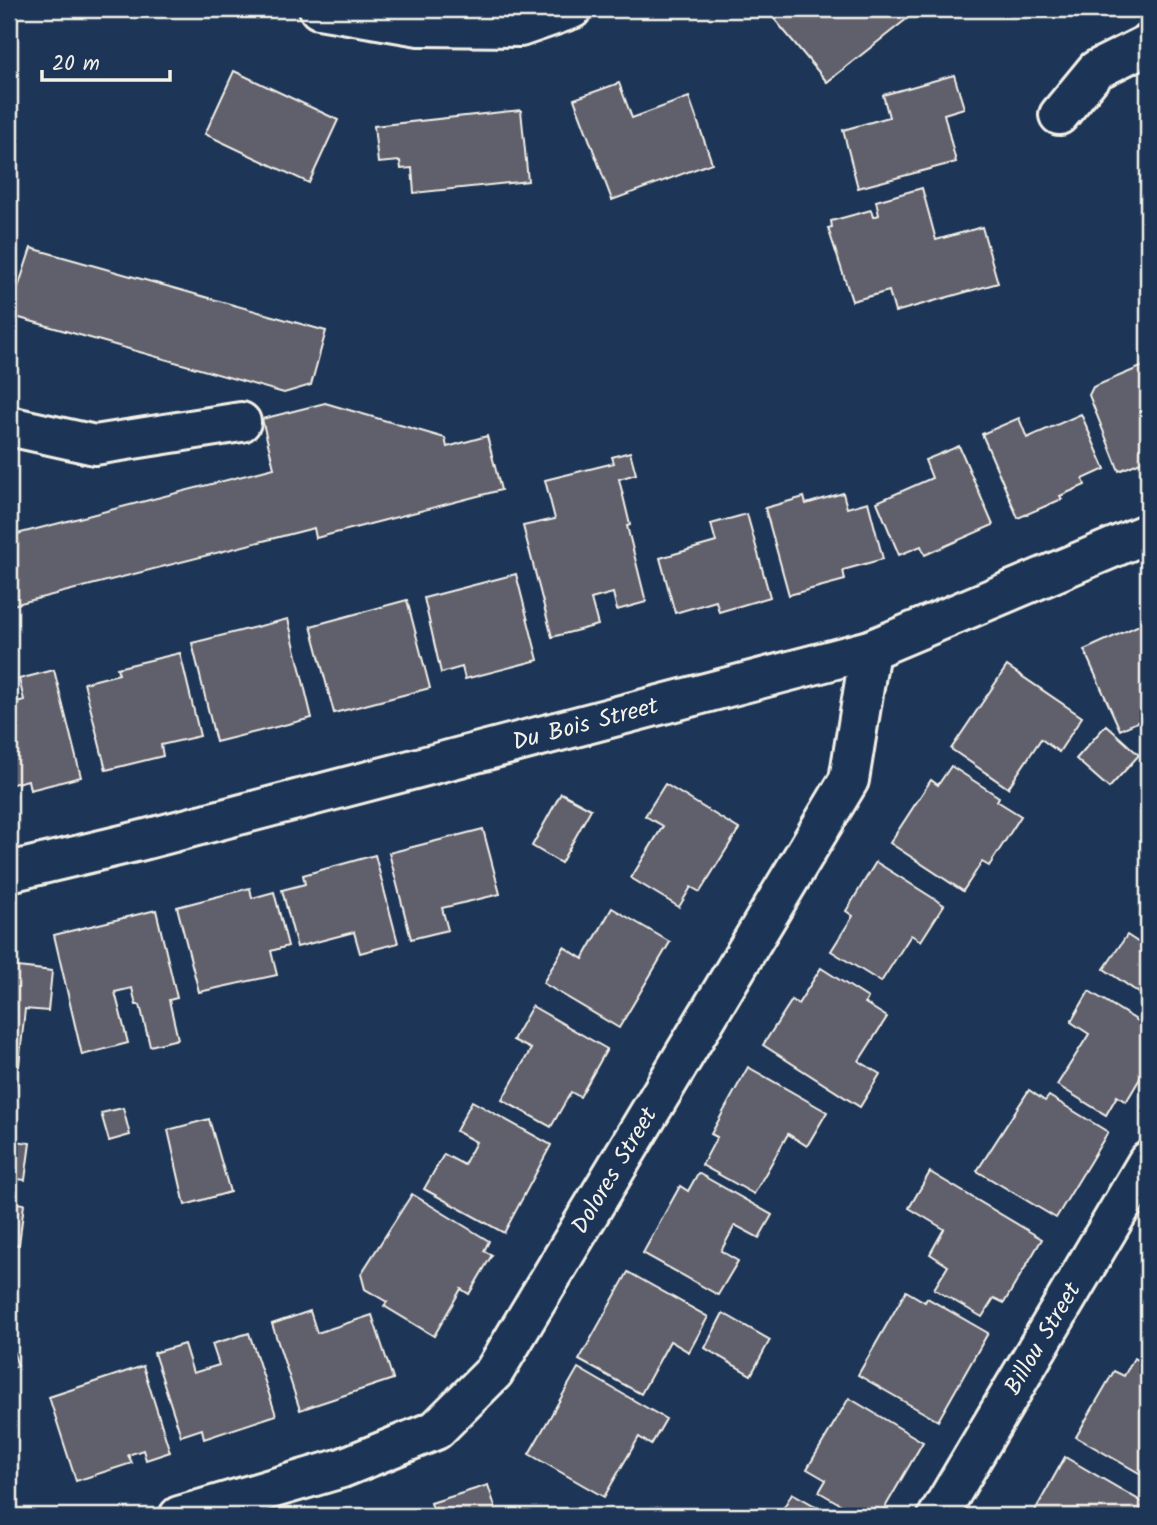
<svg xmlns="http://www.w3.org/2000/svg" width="1157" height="1525" viewBox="0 0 1157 1525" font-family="Kalam,sans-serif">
	<rect width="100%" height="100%" fill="#1d3557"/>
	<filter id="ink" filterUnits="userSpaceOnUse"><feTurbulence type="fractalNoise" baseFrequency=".0143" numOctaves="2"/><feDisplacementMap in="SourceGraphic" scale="14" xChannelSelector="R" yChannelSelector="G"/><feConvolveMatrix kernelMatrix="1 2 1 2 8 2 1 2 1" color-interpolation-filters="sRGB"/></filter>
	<g filter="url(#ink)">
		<g fill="#615f6c" stroke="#f4f1e8" stroke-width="2">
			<path d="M766,9h142l5,5 -86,68z"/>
			<path d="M234,71l104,49 -29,63 -104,-49z"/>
			<path d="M954,75l10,33 -20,6 12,48 -98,26 -15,-58 46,-13 -6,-22z"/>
			<path d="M619,83l13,35 57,-21 23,66 -100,37 -38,-101z"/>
			<path d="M521,110l7,71 -114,12 -2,-25 -11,1 -1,-8 -22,2 -4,-37z"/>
			<path d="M922,188l14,52 46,-13 16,56 -103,29 -6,-21 -37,10 -24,-73 4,-1 -1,-6 40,-11 2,7 6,-2 -3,-14z"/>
			<path d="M31,248l295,83 -15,54 -27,8 -275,-78z"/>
			<path d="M1148,364v95l-29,12 -30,-76 4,-8z"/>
			<path d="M325,403l120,35 2,9 40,-11 14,54 -185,48 -2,-10 -305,78v-70l265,-68 -12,-49z"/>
			<path d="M1081,414l24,55 -22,10 2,6 -25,11 2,3 -44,19 -36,-84 37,-16 8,20z"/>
			<path d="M959,446l34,79 -68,30 -4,-9 -22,9 -22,-53 55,-24 -7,-18z"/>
			<path d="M630,452l6,22 -17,5 11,46 -3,1 19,76 -29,8 -4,-17 -22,6 7,26 -46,12 -29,-111 32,-7 -10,-39 69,-17 -2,-6z"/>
			<path d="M843,493l4,15 21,-6 15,57 -40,11 2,10 -56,15 -24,-87 39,-11 2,7z"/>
			<path d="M747,514l23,83 -51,15 -3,-11 -41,12 -15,-55 56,-16 -5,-18z"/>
			<path d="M516,574l22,86 -73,19 -3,-12 -21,6 -17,-75z"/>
			<path d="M407,600l23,88 -96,25 -23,-87z"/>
			<path d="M288,619l24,99 -96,24 -24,-99z"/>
			<path d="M1148,621v73l-3,1 3,22 -28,13 -36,-80z"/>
			<path d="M180,653l20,83 -39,9 2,11 -57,14 -22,-87 35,-9 -2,-6z"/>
			<path d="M1007,666l75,51 -23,35 -18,-13 -33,49 -57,-39z"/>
			<path d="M54,670l27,107 -51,13 -2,-10 -19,5v-81l15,-4 -5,-21z"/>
			<path d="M1106,725l33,30 -30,33 -33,-29z"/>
			<path d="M951,766l48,31 -2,4 24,15 -32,50 -7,-4 -19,29 -73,-48 41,-63 7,5z"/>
			<path d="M665,784l74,45 -39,63 -9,-5 -12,20 -48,-29 32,-52 -18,-10z"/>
			<path d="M561,793l30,16 -30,54 -29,-17z"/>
			<path d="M483,829l17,65 -58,14 6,22 -37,9 -22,-86z"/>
			<path d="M375,855l23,88 -38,10 -6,-21 -57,15 -15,-57 23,-6 -2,-9z"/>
			<path d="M876,862l68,43 -23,36 -10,-6 -30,47 -50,-31 22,-35 -7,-5z"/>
			<path d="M250,888l2,10 22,-6 14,54 -17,5 6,24 -78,17 -22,-85z"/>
			<path d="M612,908l58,34 -51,86 -76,-45 21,-36 19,12z"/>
			<path d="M156,910l21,88 -8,2 9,39 -28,7 -10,-41h-4l-4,-17 -17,4 13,51 -46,12 -28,-120z"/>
			<path d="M1127,935l17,11 4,-6v59l-44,-30z"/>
			<path d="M9,966l43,5 -4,40 -23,-2 -6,57 -10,-1z"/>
			<path d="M821,968l47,30 -3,5 22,14 -28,44 21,13 -20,33 -97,-62 29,-45 6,4z"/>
			<path d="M1089,991l59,36v38l-22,37 -9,-6 -11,19 -49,-30 32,-51 -18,-12z"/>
			<path d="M532,1006l75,43 -27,48 -9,-5 -20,35 -49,-27 29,-51 -18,-9z"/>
			<path d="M748,1067l79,45 -20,34 -19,-12 -34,60 -52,-29 15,-28 -6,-3z"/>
			<path d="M9,1079l7,1 -7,60 21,3 -5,37 -16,-2z"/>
			<path d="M1029,1090l16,11 4,-5 59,36 -52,86 -79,-47z"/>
			<path d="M472,1101l79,44 -47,88 -80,-44 20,-35 20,11 12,-23 -20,-11z"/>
			<path d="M123,1108l7,27 -21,6 -8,-28z"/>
			<path d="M209,1119l21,73 -45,13 -17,-75z"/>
			<path d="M930,1172l112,67 -38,64 -10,-5 -12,19 -48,-28 14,-23 -18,-12 14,-25 -35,-21z"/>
			<path d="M698,1173l74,42 -13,23 -24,-13 -14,26 17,10 -20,34 -75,-42 37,-67 8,5z"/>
			<path d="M412,1194l77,47 -5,10 8,4 -23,39 -8,-5 -27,47 -50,-30 3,-4 -22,-13 -4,-15z"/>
			<path d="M9,1202l15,2 -5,41 -10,-1z"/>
			<path d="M628,1272l80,45 -19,35 -19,-11 -29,53 -62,-34z"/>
			<path d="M906,1291l19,11 2,-4 61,35 -50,88 -80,-46z"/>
			<path d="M310,1311l7,22 55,-18 21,64 -93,31 -28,-86z"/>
			<path d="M723,1313l47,27 -19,35 -46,-27z"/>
			<path d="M249,1333l27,82 -72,24 -2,-10 -21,7 -27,-83 30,-9 9,29 26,-8 -7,-21z"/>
			<path d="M9,1338l9,28 -9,3z"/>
			<path d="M1134,1358l14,8v112l-72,-41 38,-66 10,5z"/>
			<path d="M143,1366l27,86 -24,8 -3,-10 -15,5 4,8 -56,18 -27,-84z"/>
			<path d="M578,1368l88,51 -15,26 -12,-8 -35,60 -75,-43z"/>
			<path d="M849,1398l74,44 -43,74h-19l-42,-24 7,-12 -19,-11z"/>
			<path d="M1065,1457l79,46 -7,13h-105z"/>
			<path d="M488,1485l10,31h-77l13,-4 -3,-9z"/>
			<path d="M792,1493l41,23h-54z"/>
		</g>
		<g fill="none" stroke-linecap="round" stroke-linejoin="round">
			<defs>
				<g id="minor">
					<path d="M319,9l100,17 101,1 52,-18"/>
					<path d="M1059,115l37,-45 52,-26"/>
					<path d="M9,426l86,19 146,-23"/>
					<path id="s1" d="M9,872l130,-31 731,-191 278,-117"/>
					<path id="s2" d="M179,1516l163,-48 94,-38 58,-58 355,-592 21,-130"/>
					<path id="s3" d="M938,1516l210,-355"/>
				</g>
			</defs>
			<use href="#minor" stroke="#f4f1e8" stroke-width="44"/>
			<use href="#minor" stroke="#1d3557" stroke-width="38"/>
		</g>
	</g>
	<g text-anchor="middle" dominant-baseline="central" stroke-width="5" stroke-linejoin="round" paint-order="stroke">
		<g font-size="24" fill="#f4f1e8" stroke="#1d3557">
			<text stroke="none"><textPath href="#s1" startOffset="595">Du Bois Street</textPath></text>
			<text stroke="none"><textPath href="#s2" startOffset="588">Dolores Street</textPath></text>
			<text stroke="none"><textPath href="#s3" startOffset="206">Billou Street</textPath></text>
		</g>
	</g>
	<rect width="1157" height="1525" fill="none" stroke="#1d3557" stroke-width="35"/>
	<rect x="18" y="18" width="1122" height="1490" fill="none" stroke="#f4f1e8" stroke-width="2.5" filter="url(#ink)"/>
	<path d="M42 70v10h128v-10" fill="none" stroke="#f4f1e8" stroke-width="3.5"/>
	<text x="52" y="70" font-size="21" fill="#f4f1e8" stroke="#1d3557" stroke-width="5" paint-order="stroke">20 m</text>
</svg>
